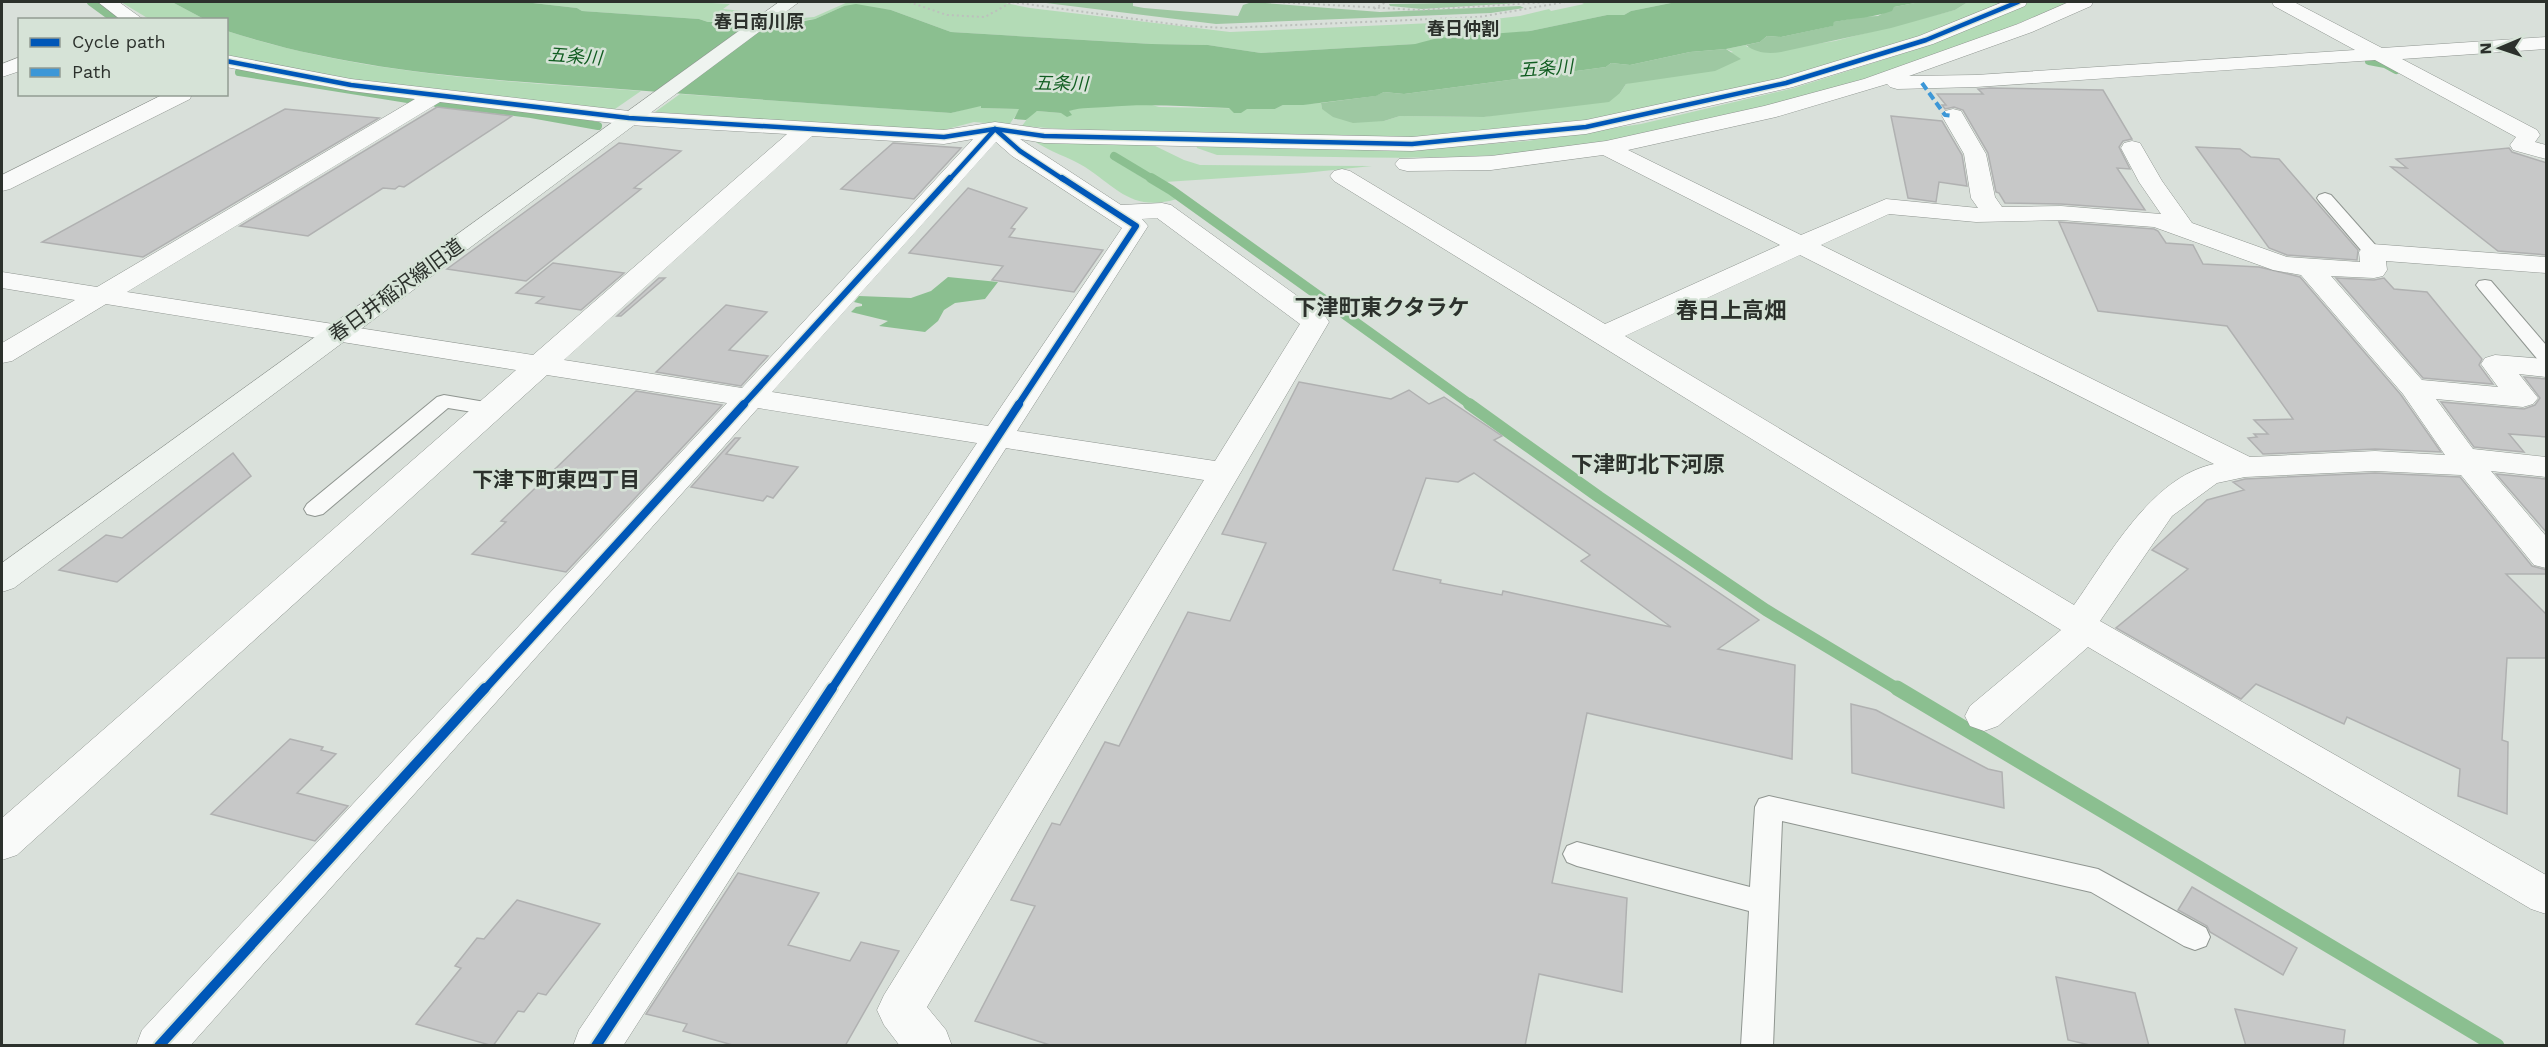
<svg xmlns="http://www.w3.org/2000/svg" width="2548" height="1047" viewBox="0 0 2548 1047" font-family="'Work Sans','Noto Sans JP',sans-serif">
	<rect width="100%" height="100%" fill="#d9e0da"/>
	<g fill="#b3dbb6">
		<path d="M121,2h51l32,17h-55z"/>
		<path d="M524,2h170l36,2 -7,5 30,3 -14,9 -31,1 -9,-3 -117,-8 -5,-3z"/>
		<path d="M848,2h152l30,6 200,24 248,-11 42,-5 29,-7 2,2 33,-7 -4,-2h96l-45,9 -7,4h-17l-77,16 -115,13 -154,9 -53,-8 -56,-1 -201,-12 -60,-22 -47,-4 -29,13 -39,4 4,-3 34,-3z"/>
		<path d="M1968,2h34l-81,34 -141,43 -226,48 -143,10 -350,-8 -39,-3 8,-11 7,-4 24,2 20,-6 64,-4 14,4 116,2 8,-4 38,-2 1,6 62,12 16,-5 84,1 136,-24 6,-9 107,-32 -7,-3 20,-4 1,2 56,-1 32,-5 120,-31z"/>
		<path d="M2029,2h39c-127,58 -260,98 -396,126 -34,7 -68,17 -102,21 -117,14 -236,7 -353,6l-20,-7 -1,-4 219,6 112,-9 114,-17 153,-36 139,-44z"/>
		<path d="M227,31c134,44 274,50 414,60l-26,18 -200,-19 -167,-28 -21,-7z"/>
		<path d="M680,94l271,19 30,-8v3l39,1 -11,16 -35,-3 -38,10 -281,-20z"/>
		<path d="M1034,141l113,1 37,18 16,5 172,1 -68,7 -139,9 -53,-29 7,10 58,36c-44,13 -59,-10 -92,-32 -16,-10 -35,-15 -51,-26z"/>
	</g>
	<g fill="#9ec8a2">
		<path d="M1038,2h95v4l11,2 94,8 5,-11 9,-3 128,10 140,-6 4,2 -33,5 -275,11z"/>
		<path d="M1504,2l15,1 -97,6 -32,-3 -1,-2z"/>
		<path d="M1920,2h48l-13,8 -64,18 -110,24c-13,2 -25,1 -35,-7l14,-3 7,-6 14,1 51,-11 2,-4 25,-5 19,-1 16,-9z"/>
		<path d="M1726,49l15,10 -26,12 -89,13 -6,9 -11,9 -125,15 -84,-1 -16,5 -31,2 -20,-6 -11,-8 -1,-6 54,-7 9,-4 20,2 202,-27 5,-4 19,2 60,-13z"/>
	</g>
	<g fill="#8bbf90">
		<path d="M172,2h352l53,6 5,3 117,8 9,3h91l16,-3 29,-13 12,-2 35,6 60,22 201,12 56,1 53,8 154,-9 23,-6 92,-7 77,-16h17l7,-4 45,-9h244l-26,5 -2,4c-19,7 -39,7 -58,11l-1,4 -52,11 -14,-1 -7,6 -34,7 -36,3 -60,13 -19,-2 -5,4 -202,27 -20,-2 -8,4 -73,9h-20l-8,4h-28l-6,4h-7l-5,-5c-41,-1 -81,-5 -122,-1 -13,1 -25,0 -38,4l3,4 -5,2 -6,-4 -24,-2 -11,9 -12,-1 5,-10 -38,-1v-2l-30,7c-115,-8 -230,-16 -344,-25 -129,-9 -257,-17 -380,-57l-1,-11 -22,-1z"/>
		<path d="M948,277l50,5 -13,17 -30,4 -11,7 -6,11 -13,11 -46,-6 9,-5 -37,-9 5,-5 6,-1v-2l-8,-2 5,-6 52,2 20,-7z"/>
	</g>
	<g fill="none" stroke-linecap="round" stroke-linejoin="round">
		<g stroke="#8bbf90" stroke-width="8">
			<path d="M91,2l22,16"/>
			<path d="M2369,61l16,3 11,6"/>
			<path d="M239,72l175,28"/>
			<path d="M436,103l95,11 67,12"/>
			<path d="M1114,156l40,24"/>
		</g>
		<path stroke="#8bbf90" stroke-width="10" d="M1151,178l20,12 300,215"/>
		<path stroke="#8bbf90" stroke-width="12" d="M1469,404l130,93 167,113 133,80"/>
		<path stroke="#8bbf90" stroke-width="15" d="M1897,688l600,358"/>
	</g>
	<g fill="#c7c8c8" stroke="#b0b1b1" stroke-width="1.5" fill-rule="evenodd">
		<path d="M1990,88l113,2 29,49 -9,2 -4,6 11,22 -13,-1 28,42 -84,-6 -56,-1 -6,-10 -3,-1 -8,-39 -25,-43 -9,-3 -9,2 -3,-4h4l-9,-11h46l-5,-5z"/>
		<path d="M437,107l75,9 -108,71 -5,-1 -4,3 -12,-1 -75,48 -68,-10z"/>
		<path d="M285,109l94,9 -236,139 -101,-15z"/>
		<path d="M1891,116l51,5 20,34 5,31 -28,-4 -3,20 -28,-4z"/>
		<path d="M619,143l62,8 -47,37 7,1 -115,92 -79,-12z"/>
		<path d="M893,143l68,5 -47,51 -73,-10z"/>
		<path d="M2196,147l44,2 11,8 28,2 79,91 -1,10 -70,-5 -18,-7z"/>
		<path d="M2509,148l3,4 35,11v92l-49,-4 -107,-84 16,1 -11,-9z"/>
		<path d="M968,188l59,20 -16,20 4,1 -6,8 94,13 -29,42 -82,-12 11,-14 -94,-13z"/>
		<path d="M2059,222l95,7 4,2 8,12 27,2 10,19 56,3 41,10 101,118 40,57 -66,-3 -112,5 -15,-16 9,-1 -3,-3h14l-14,-14 39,-1 -66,-93 -129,-15z"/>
		<path d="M553,263l71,10 -43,37 -45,-7 8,-6 -28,-4z"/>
		<path d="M659,278h6l-44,38h-4z"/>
		<path d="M2336,278l38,2 10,-2 10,11 33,3 55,67 -3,6 14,19 -70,-6z"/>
		<path d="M726,305l41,7 -38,38 39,6 -27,30 -85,-14z"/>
		<path d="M2524,377l23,2v58l-38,-3 15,18 -50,-5 -33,-45 83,7 11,-4 5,-7z"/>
		<path d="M1299,382l92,17 18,-9 20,14 15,-7 58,39 -8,4 265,180 -41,29 77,16 -3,94 -205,-46 -35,170 75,15 -5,94 -83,-18 -14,72h-472l-78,-25 60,-115 -24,-6 41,-77 8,2 45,-83 14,4 69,-134 42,9 36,-78 -44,-9zM1474,473l116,82 -9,6 90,66 -168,-36 -1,4 -62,-12 1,-3 -48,-10 33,-92 32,4z"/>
		<path d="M636,391l86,14 -156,167 -94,-18 34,-32 -5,-1z"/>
		<path d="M735,438h5l-14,16 72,13 -25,31 -6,-2 -4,5 -72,-14z"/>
		<path d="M233,453l18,23 -134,106 -58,-12 47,-35 16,3z"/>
		<path d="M2375,473l85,4 72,89 15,4v4h-41l41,41v43h-40l-5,82 6,2 -1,72 -49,-18 2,-27 -113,-52 -3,7 -88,-40 -15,15 -125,-71 72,-59 -36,-19 55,-50 37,-10 -11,-8 12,-3z"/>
		<path d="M2496,474l50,5 1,54z"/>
		<path d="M1851,704l25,6 112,59 14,3 2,36 -152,-35z"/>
		<path d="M290,739l33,8 -2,3 15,4 -39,39 51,13 -33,35 -104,-27z"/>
		<path d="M738,873l81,20 -31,52 62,16 11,-19 38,9 -54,95h-109l-53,-15 4,-7 -41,-10z"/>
		<path d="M2192,887l105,61 -14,27 -73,-43 -3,-6 -29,-16z"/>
		<path d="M517,900l83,24 -54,71 -8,-2 -14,19 -6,-1 -25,35 -77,-22 45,-56 -6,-2 22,-28 7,1z"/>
		<path d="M2056,977l79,16 14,53h-55l-26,-6z"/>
		<path d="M2235,1009l110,21 -2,16h-97z"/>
	</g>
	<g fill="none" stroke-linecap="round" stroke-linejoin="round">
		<defs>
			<g id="lane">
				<path d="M2325,193l6,2 47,53 3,4 -3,4h-12l-47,-55 -2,-3 2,-3z"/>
				<path d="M2485,280l6,1 55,64v18l-7,-2 -60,-72 -3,-4 3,-4z"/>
				<path d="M444,395l47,8 7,2 3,4 -3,4 -7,2 -43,-7 -125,106 -8,2 -8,-2 -3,-5 3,-5 130,-107z"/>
				<path d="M1769,796l329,73 108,59 4,9 -4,9 -11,4 -11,-4 -93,-54 -309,-71 -9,225h-32l8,-135 -172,-45 -10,-4 -4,-8 4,-8 10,-4 173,45 5,-80 4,-8z"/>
			</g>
			<g id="street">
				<path d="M98,2h21l25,18h-23z"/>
				<path d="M2003,2h24l-2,4 -92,38 -140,43 -207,47 -174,17 -368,-8 -24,-4 101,66 41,-2 9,2 154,111 4,6 -402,685 19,23 6,16h-52l-16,-21 -7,-15 7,-15 320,-515 -198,-32 -383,598h-50l6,-16 398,-587 -219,-35 -568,638h-54l6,-16 585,-627 -180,-28 -530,480 -15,5v-42l514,-448 -410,-66 -94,57 -10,2v-20l73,-43 -73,-12v-16l95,15 318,-188 -64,-8 -125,-24v-12l125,24 278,32 315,19 51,-8 49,7 368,8 174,-17 195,-42 138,-42zM440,102l189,23 158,9 -254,221 -406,-63zM812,136l132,8 29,-5 -231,249 -178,-28zM996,142l16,14 110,72 -134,198 -216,-34zM1157,218l143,106 -85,137 -198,-30 131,-205 -6,-7z"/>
				<path d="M2069,2h24l-2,4 -59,26 -123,44 67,-1 379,-25 -81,-44 -2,-4h22l88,46 164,-11v12l-144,10 135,71 3,5 -5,7 11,3v14l-33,-9 -3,-5 6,-8 -141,-77 -399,27 -79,2 -7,-2 -3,-3 -111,33 -148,33 173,85 85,-36 92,9 -7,-10 -7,-44 -22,-38 3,-5 8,-2 8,2 25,43 9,43 7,10 59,-1 100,8 -22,-32 -18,-34 3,-5 8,-2 8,2 22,38 30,42 95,34 73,5 -1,-10 4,-5 9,-3 174,13v16l-160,-12 1,9 -4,6 -9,2 -43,-2 91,104 76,7 -17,-23 4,-6 10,-3 51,4v18l-27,-3 19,24 -5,6 -10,3 -87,-8 37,50 73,8v20l-55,-6 55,65v32l-12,-3 -73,-90 -86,-4 -130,6 -28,6 -45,33 -72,105 446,254v39l-15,-5 -443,-262 -90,79 -14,5 -14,-5 -5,-10 5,-10 91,-76 -727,-449 -4,-5 4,-5 8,-2 8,2 255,153 175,-79 -177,-90 -112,15 -84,1 -8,-2 -4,-5 4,-5 92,-3 115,-15 158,-35 100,-27 154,-55zM1889,214l87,8 85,-2 93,7 119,43 28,5 102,119 42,61 -70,-4 -125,6 -429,-212zM1800,255l414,209c-63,13 -105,92 -140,141l-449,-269z"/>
				<path d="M20,57v14l-18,6v-13z"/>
				<path d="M164,94h28l-2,5 -180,90 -8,2v-16z"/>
			</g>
			<path id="secondary" d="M779,2h20l-785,586 -12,4v-29z"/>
		</defs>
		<use href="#lane" stroke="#8f9590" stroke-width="2"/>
		<use href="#street" stroke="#8f9590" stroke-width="1"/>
		<use href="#secondary" stroke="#8f9590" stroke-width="1"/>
		<g stroke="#bcc0bc" stroke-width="2" stroke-dasharray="2 3" stroke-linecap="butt">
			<path d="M909,2l38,13 38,2 27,-15"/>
			<path d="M1012,2l174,24 39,2 254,-11 86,-15"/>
			<path d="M1278,2l140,8 131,-8"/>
			<path d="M1374,9l12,-7"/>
		</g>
		<use href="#lane" fill="#f9faf9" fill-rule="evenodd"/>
		<use href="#street" fill="#f9faf9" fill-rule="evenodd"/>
		<use href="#secondary" fill="#eff4f0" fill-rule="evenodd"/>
		<path stroke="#3c97d7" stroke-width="4" stroke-dasharray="8 4" stroke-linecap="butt" d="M1922,83l23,32 8,1"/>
		<defs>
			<g id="cycleway-far3">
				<path d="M226,61l125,24 278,33 315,19 51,-8 49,7 368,8 174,-17 200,-44 140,-43 92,-38"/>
				<path d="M949,180l46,-51 25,22 44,29"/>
			</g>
			<g id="cycleway-far2">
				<path d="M743,405l207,-227"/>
				<path d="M1018,405l118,-179 -74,-48"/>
			</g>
			<g id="cycleway-far1">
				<path d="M484,690l260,-286"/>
				<path d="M831,690l188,-286"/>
			</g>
			<g id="cycleway">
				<path d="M159,1046l326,-358"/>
				<path d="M596,1046l236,-358"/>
			</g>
		</defs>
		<use href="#cycleway-far3" stroke="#d6e3d7" stroke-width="7"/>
		<use href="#cycleway-far2" stroke="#d6e3d7" stroke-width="9"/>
		<use href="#cycleway-far1" stroke="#d6e3d7" stroke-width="11"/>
		<use href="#cycleway" stroke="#d6e3d7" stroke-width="14"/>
		<use href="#cycleway-far3" stroke="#0057b8" stroke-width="4.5"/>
		<use href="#cycleway-far2" stroke="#0057b8" stroke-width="6"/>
		<use href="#cycleway-far1" stroke="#0057b8" stroke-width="8"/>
		<use href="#cycleway" stroke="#0057b8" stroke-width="10"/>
	</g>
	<g text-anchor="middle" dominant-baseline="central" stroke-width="5" stroke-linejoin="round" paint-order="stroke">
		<g font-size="18" font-weight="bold" fill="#2c312c" stroke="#d6e3d7">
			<text x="759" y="21">春日南川原</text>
			<text x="1463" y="28">春日仲割</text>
		</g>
		<g font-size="18" font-style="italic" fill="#115d21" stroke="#d6e3d7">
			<text transform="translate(575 56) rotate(4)">五条川</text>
			<text transform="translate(1546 68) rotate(-4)">五条川</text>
			<text transform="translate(1061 83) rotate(1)">五条川</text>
		</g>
		<g font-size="20" fill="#2c312c" stroke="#d6e3d7">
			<text transform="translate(396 290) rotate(-36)">春日井稲沢線旧道</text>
		</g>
		<g font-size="21" font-weight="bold" fill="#2c312c" stroke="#d6e3d7">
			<text x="556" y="479">下津下町東四丁目</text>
		</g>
		<g font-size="22" font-weight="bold" fill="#2c312c" stroke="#d6e3d7">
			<text x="1382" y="307">下津町東クタラケ</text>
			<text x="1731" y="310">春日上高畑</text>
			<text x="1648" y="464">下津町北下河原</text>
		</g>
	</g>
	<rect width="2548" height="1047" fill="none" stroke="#2c312c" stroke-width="6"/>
	<rect x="18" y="18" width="210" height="78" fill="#d6e3d7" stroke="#929c93" stroke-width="1.5"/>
	<rect x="30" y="38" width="30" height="9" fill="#0057b8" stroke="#929c93" stroke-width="1.5"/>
	<text x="72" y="48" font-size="18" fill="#2c312c">Cycle path</text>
	<rect x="30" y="68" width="30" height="9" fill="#3c97d7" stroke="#929c93" stroke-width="1.5"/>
	<text x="72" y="78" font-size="18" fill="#2c312c">Path</text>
	<g transform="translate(2500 48) rotate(268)" stroke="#d6e3d7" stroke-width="4.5" paint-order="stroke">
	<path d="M0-4.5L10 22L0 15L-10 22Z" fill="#2c312c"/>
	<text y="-9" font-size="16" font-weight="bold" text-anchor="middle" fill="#2c312c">N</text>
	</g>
</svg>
